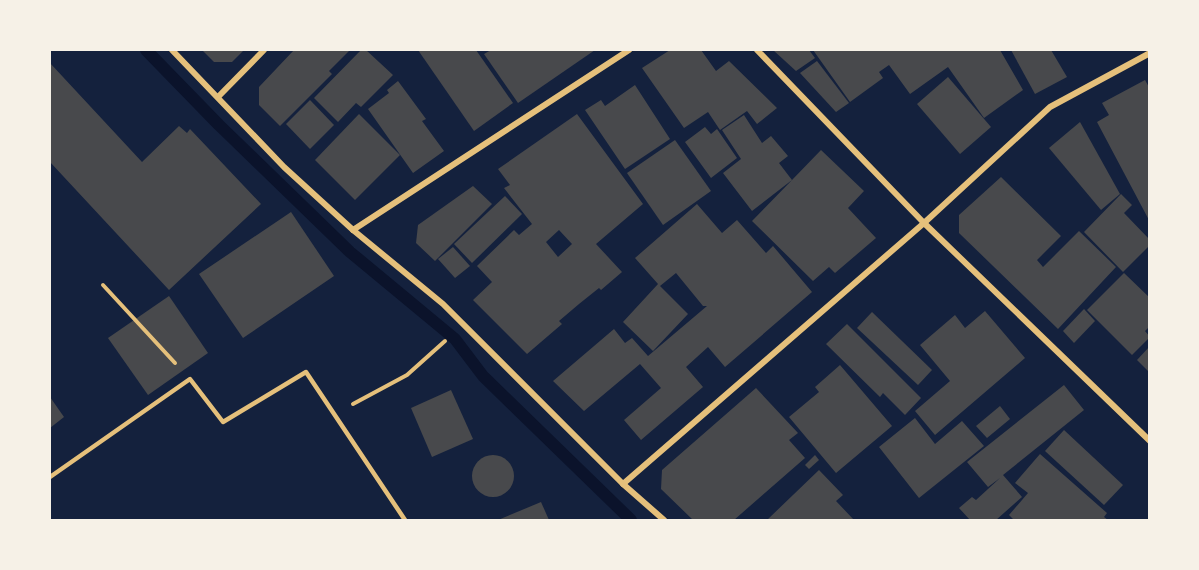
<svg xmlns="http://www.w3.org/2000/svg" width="1199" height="570" viewBox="0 0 1199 570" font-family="Jost,sans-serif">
	<rect width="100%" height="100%" fill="#14213d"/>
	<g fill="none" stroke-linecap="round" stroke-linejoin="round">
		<path stroke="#0b132b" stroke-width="12" d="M146,50l73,75 131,127 105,87 28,37 148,144"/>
	</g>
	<g fill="#48494c" fill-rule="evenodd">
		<path d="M202,50h42l-12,12h-18z"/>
		<path d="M294,50h56l-21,21 3,3 -52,52 -21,-21v-18z"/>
		<path d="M361,50h5l27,25 -32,32 -5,-4 -18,19 -24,-24z"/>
		<path d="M418,50h58l37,53 -39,28z"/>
		<path d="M491,50h104l-77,53 -34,-49z"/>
		<path d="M670,50h31l15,21 13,-10 48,47 -20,16 -10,-13 -27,19 -12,-18 -24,16 -42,-60z"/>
		<path d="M773,50h36l6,8 -19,13z"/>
		<path d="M813,50h187l23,40 -39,28 -36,-51 -38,27 -21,-29 -10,7 4,6 -33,24z"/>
		<path d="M1011,50h40l16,27 -32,17z"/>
		<path d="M817,61l32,42 -13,9 -36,-39z"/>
		<path d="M50,63l92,99 37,-36 8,7 3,-4 71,75 -92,86 -119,-128z"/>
		<path d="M948,77l43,50 -31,27 -43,-50z"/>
		<path d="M1145,80l5,9v133l-53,-100 12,-7 -7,-12z"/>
		<path d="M398,81l28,38 -4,2 22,30 -31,22 -45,-64 21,-16 -2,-3z"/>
		<path d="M635,85l35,54 -45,30 -40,-59 16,-10 4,6z"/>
		<path d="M310,100l24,25 -24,24 -24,-25z"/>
		<path d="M359,114l41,41 -45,45 -40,-40z"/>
		<path d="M577,114l66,90 -47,40 26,28 -21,18 -2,-2 -20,16 -20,17 3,3 -35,30 -54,-54 19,-18 -15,-16 37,-36 5,5 13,-11 -28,-36 6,-3 -12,-16zM559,230l13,14 -14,13 -12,-15z"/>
		<path d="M744,115l18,28 9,-7 17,20 -9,7 13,17 29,-30 43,41 -16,17 28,30 -41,35 -6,-6 -16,14 -61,-60 40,-41 -40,31 -29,-38 18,-14 -19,-29z"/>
		<path d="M1080,122l40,72 -19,16 -52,-62z"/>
		<path d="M705,127l6,7 6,-5 20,29 -26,20 -26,-36z"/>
		<path d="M675,140l36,51 -48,34 -36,-52z"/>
		<path d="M1001,177l60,59 -24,24 6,7 36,-36 37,36 -58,62 -99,-96v-18z"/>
		<path d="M473,186l19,18 -57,57 -19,-18 2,-18z"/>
		<path d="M1121,194l11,11 -8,8 26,27v5l-27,27 -39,-40z"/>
		<path d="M505,196l17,18 -50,49 -18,-19z"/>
		<path d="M697,204l25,29 15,-13 29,33 7,-7 39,46 -87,75 -17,-20 -22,20 17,20 -62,53 -17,-20 37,-32 -21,-24 -56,47 -31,-30 61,-52 11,14 7,-5 16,18 59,-50h-4l-27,-33 -16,13 28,28 -35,37 -30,-29 35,-38 -23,-26z"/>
		<path d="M291,212l43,64 -91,62 -44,-64z"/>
		<path d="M453,247l17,19 -15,12 -17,-19z"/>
		<path d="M1124,273l26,25v28l-5,5 5,6 -18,18 -45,-45z"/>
		<path d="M169,296l39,57 -60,42 -40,-57z"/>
		<path d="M1084,309l11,12 -21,22 -11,-12z"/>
		<path d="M985,311l40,47 -90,77 -20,-24 35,-30 -30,-36 35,-30 10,13z"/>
		<path d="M872,312l60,58 -14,15 -61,-57z"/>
		<path d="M847,324l74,74 -16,17 -22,-22 -3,4 -54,-53z"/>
		<path d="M1150,346v27l-13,-13z"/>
		<path d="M840,365l52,61 -56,47 -47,-56 30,-25 -4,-5z"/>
		<path d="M1064,385l20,25 -81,65 19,22 -26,23h-26l-11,-12 13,-11 4,3 24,-22 -12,9 -21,-25z"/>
		<path d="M756,388l42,45 -9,7 16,18 -71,62h-41l-32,-31 1,-19z"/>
		<path d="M451,390l22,49 -41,18 -21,-49z"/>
		<path d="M50,397l14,20 -14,11z"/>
		<path d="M1000,406l10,13 -23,19 -11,-12z"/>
		<path d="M915,418l20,26 27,-23 22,25 -65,52 -40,-51z"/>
		<path d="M1064,430l59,55 -19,20 -59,-54z"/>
		<path d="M1040,454l67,59 -3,4 4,3h-94l-5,-5 19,-22 -13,-10z"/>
		<circle cx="493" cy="476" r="21"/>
		<path d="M815,455l4,5 -10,9 -4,-4z"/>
		<path d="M819,470l24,25 -7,6 18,19h-87z"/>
		<path d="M541,502l8,18h-51z"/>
	</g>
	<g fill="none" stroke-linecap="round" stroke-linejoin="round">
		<g stroke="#e5c07b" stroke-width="4">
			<path d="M103,285l72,78"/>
			<path d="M353,404l54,-29 38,-34"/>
		</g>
		<path stroke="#e5c07b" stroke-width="4.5" d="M50,477l140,-98 33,43 83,-50 99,148"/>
		<g stroke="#e5c07b" stroke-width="6">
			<path d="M172,50l112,117 69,63 90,74 180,180 41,36"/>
			<path d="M757,50l167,173 226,218"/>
			<path d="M218,97l46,-47"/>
			<path d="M353,230l276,-180"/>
			<path d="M623,484l301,-261 126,-116 100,-54"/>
		</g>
	</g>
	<rect width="1199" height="570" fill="none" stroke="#f6f1e7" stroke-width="102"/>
</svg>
